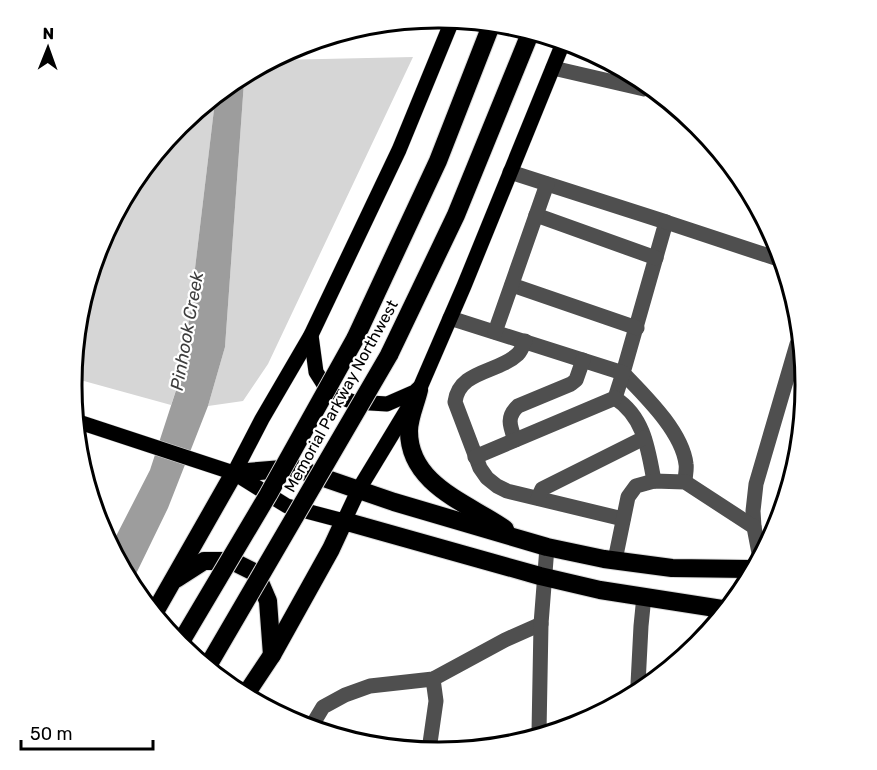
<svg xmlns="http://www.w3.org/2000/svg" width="877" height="770" viewBox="0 0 877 770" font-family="Rubik,sans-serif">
	<rect width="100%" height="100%" fill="#fff"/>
	<g fill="#d6d6d6">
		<path d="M413,57l-145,307 -25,37 -35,5 17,-59 19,-265 33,-22z"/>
		<path d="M215,101l-32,268 -12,36 -98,-27 27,-134 79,-119z"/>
	</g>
	<path fill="#9d9d9d" d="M244,82l-19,265 -17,59 -40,102 -34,70 -22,-34 38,-74 33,-101 32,-268z"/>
	<path fill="#bfbfbf" d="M790,454l2,1 -12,59 -7,-2z"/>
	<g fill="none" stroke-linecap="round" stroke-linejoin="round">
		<defs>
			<g id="major">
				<path d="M311,335l5,37 14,22 24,8 33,2 32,-14"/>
				<path d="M79,422l155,51 53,33 57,15 15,-32 60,-99 45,-104 99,-243"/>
				<path d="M234,473l28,-54 49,-84 88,-185 53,-129"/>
			</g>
			<g id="highway">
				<path d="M355,339l83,-178 52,-133"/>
				<path d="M389,355l67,-140 73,-179"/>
				<path d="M419,390c-3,13 -10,28 -10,41 0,54 59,72 96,98"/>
				<path d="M176,579l28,-18h28l24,12 12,28 4,54"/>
				<path d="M156,610l78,-137 61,-5 99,34 153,45 57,12 68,9 77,1"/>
				<path d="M248,691l24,-36 59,-106 13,-28 196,55 60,14 122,19"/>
			</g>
		</defs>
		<use href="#major" stroke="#dbdbdb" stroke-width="16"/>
		<use href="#highway" stroke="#dbdbdb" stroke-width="20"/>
		<g stroke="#4f4f4f" stroke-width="15">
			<path d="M553,68l91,21"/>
			<path d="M510,172l156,50 -43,151c21,22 59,58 63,91 1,5 -1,12 -1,18"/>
			<path d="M536,215l120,43"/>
			<path d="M666,222l115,38"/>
			<path d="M512,285l125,43"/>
			<path d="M450,318l173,55 -8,25c29,19 33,50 39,83"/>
			<path d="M495,332l52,-148"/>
			<path d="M525,341c-2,5 -4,10 -7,13 -20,19 -59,16 -63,48l25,66 7,10 10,8 10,5 116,28"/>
			<path d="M515,440c-5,-14 -9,-23 3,-34l53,-22 5,-4 7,-20"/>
			<path d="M475,457l140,-59"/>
			<path d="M538,498l4,-9 102,-51"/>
			<path d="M754,527l-1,-16 3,-27 41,-140"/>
			<path d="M615,560l13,-63 8,-11 18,-5 31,1 69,45 5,26"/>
			<path d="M638,684l3,-58 3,-30"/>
			<path d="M311,727l12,-20 22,-12 25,-9 63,-7 72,-39 36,-16"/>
			<path d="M539,732l2,-108 6,-77"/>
			<path d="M429,750l7,-49 -3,-22"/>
		</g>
		<use href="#major" stroke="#000" stroke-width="15"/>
		<use href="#highway" stroke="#000" stroke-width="18"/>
		<defs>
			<g id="highway-bridge">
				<path d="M179,645l89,-150 87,-156"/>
				<path d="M209,664l180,-309"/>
			</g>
		</defs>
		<use href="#highway-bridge" stroke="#dbdbdb" stroke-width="20" stroke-linecap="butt"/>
		<use href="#highway-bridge" stroke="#000" stroke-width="18"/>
	</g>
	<g text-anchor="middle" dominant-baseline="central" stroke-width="4.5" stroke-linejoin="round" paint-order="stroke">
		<g font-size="16" fill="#000" stroke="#fff">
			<text transform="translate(341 396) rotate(-61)">Memorial Parkway Northwest</text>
		</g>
		<g font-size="18" font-style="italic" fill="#3e3e3e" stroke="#fff">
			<text transform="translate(187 331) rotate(-80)">Pinhook Creek</text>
		</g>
	</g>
	<path d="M0 0H877V770H0ZM438 28H439A356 356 0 0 1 795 384V386A356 356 0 0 1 439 742H438A356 356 0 0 1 82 386V384A356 356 0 0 1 438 28Z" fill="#fff" fill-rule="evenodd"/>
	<path fill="none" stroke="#000" stroke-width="3" d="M438 28H439A356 356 0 0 1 795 384V386A356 356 0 0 1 439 742H438A356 356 0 0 1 82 386V384A356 356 0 0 1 438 28Z"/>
	<g transform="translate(48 48) rotate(1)" stroke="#ffffff" stroke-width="4.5" paint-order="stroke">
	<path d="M0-4.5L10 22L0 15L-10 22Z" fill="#000000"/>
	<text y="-9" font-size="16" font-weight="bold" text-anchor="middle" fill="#000000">N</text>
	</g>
	<path d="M21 740v9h132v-9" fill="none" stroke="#000000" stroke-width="3"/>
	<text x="30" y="740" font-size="18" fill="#000000" stroke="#ffffff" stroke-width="4.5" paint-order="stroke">50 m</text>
</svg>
